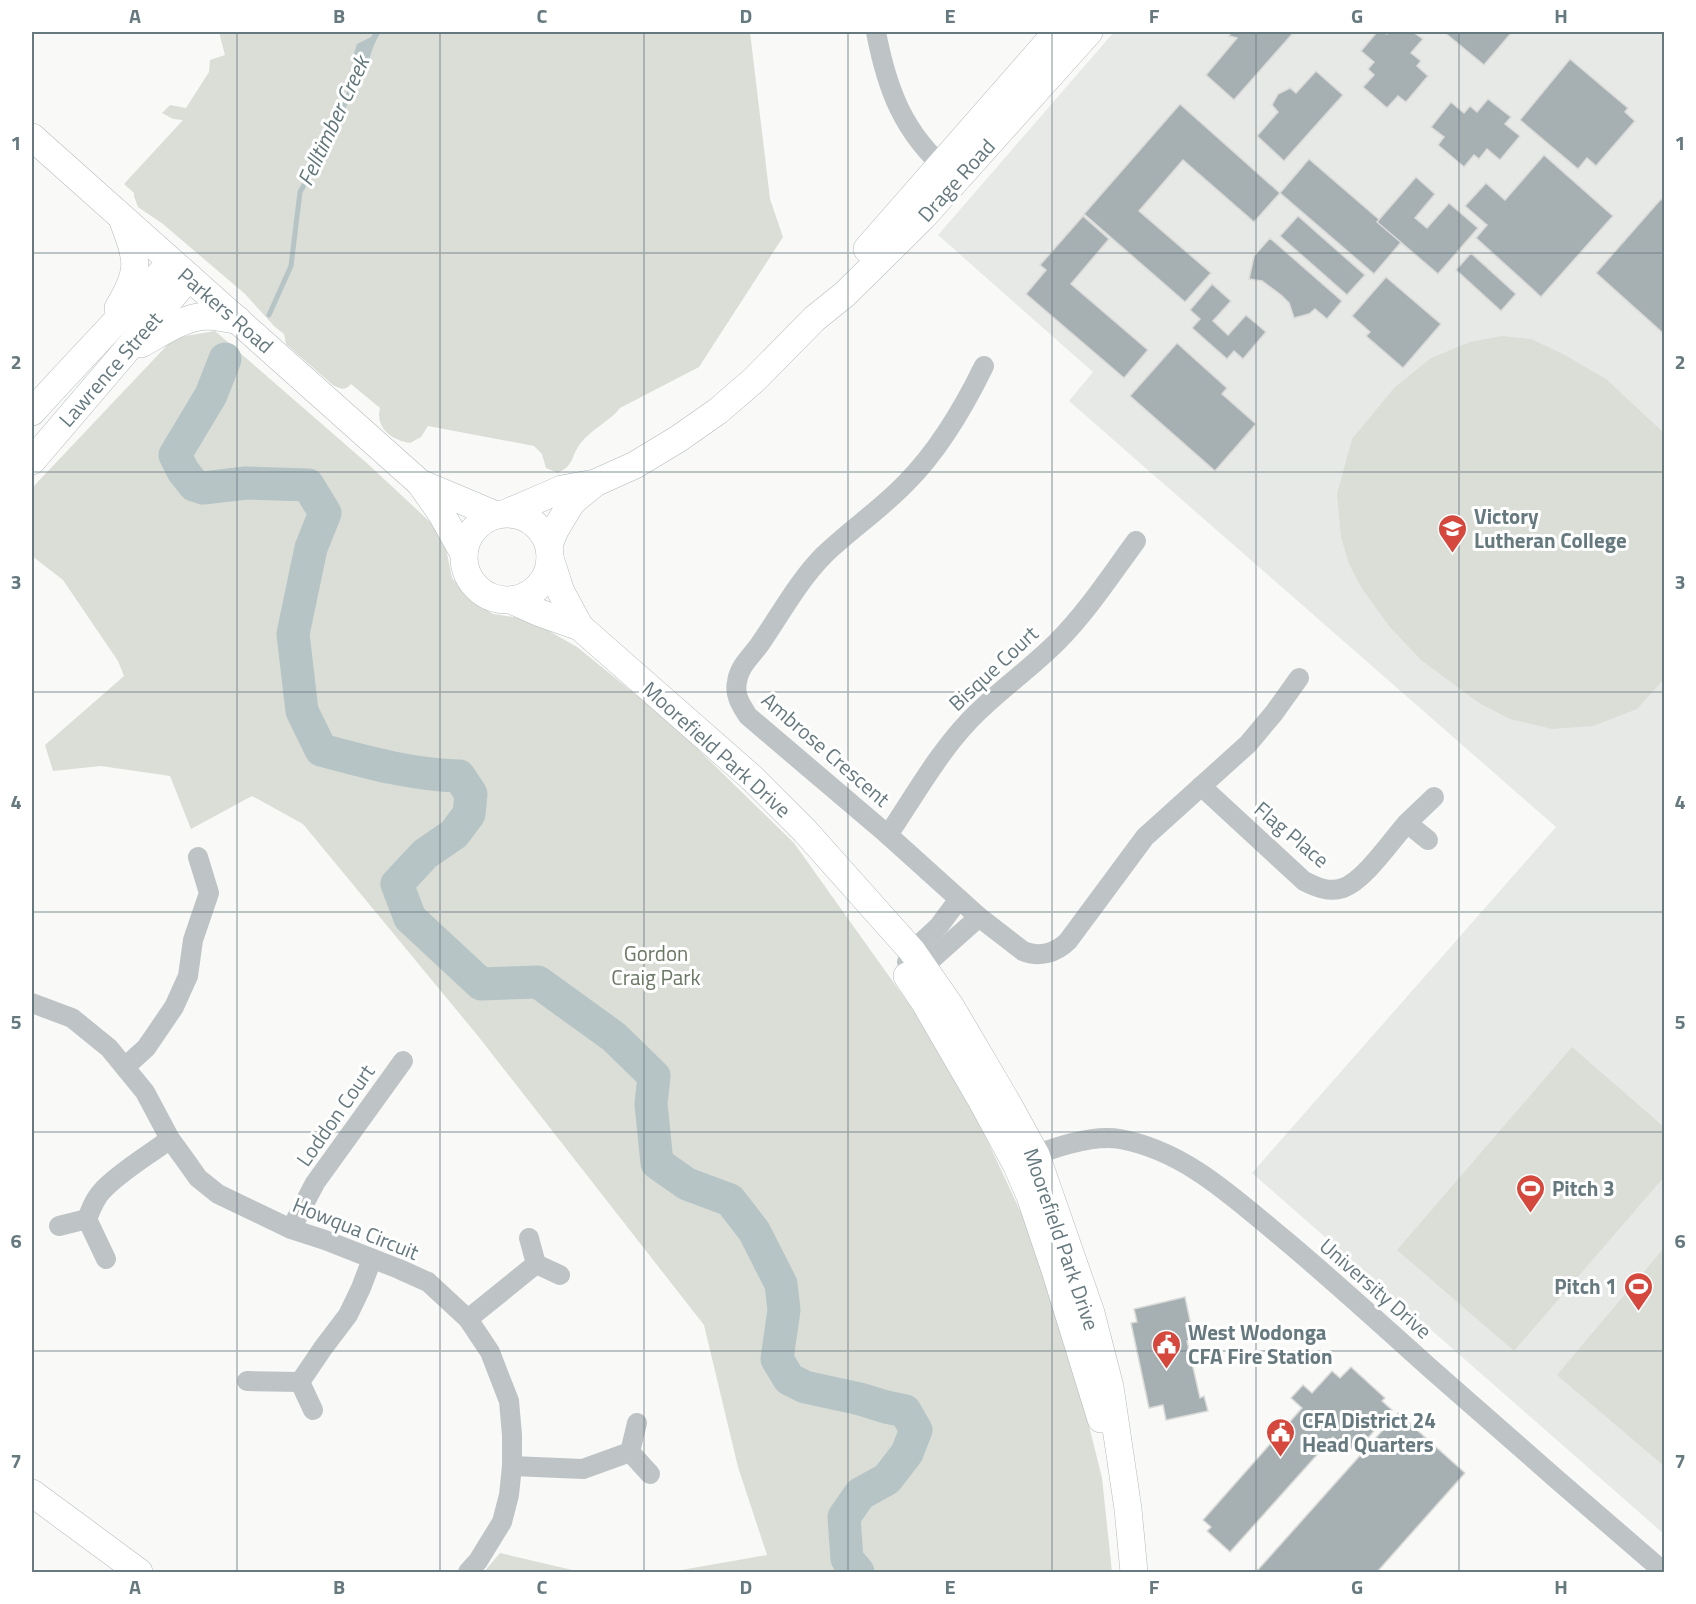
<svg xmlns="http://www.w3.org/2000/svg" width="1696" height="1604" viewBox="0 0 1696 1604" font-family="'Titillium Web',sans-serif">
	<rect width="100%" height="100%" fill="#f9f9f7"/>
	<path fill="#e7e9e7" d="M1114,32h550v1502l-412,-361 304,-346 -487,-426 24,-29 -155,-137z"/>
	<g fill="#daded7">
		<path d="M219,32h531l20,167 13,38 -84,130 -79,41c-11,14 -29,21 -40,36 -10,14 -5,20 -22,29l-12,-5 -4,-14 -8,-8 -106,-20 -7,11 -11,6c-18,-3 -35,-15 -30,-35l-29,-24c-6,7 -11,5 -18,1l-47,-41 -2,-10 -9,-7 -30,-33 -82,-70 -25,-17 -4,-11v-3l-10,-9 59,-64 -10,-1 -11,-6 8,-8 16,3 23,-36 1,-12 15,-5z"/>
		<path d="M215,331l154,134 74,69 9,44 17,19 24,17 35,5 49,28 95,77 122,119 157,220 102,218 49,197 10,94h-442l97,-17 -29,-88 -34,-142 -226,-289 -175,-212 -51,-28 -61,33 -21,-53 -69,-10 -48,5 -8,-26 79,-69 -6,-15 -55,-81 -31,-24v-68l142,-150z"/>
		<path d="M1502,336l29,3 34,16 41,24 58,54v246l-27,30 -44,17 -41,3 -42,-10 -31,-16 -58,-43 -32,-34 -28,-39 -12,-23 -8,-27 -4,-43 15,-55 42,-51 37,-30 39,-16z"/>
		<path d="M1572,1047l92,80v50l-150,174 -117,-101z"/>
		<path d="M1664,1248v218l-107,-91z"/>
		<path d="M500,1553l81,19h-97z"/>
	</g>
	<path fill="#b6c4c6" d="M374,32h7c-7,11 -11,21 -13,35l-16,-7 5,-16 14,-7z"/>
	<g fill="none" stroke-linecap="round" stroke-linejoin="round">
		<path stroke="#b6c4c6" stroke-width="5" d="M269,315l22,-49 9,-74 30,-53 25,-60 5,-21"/>
		<path stroke="#b6c4c6" stroke-width="33" d="M225,359l-14,36 -36,60 8,16 11,14 9,3 43,-5 62,2 17,28 -14,35 -18,86 9,77 19,39c45,12 91,25 138,26l12,18 -2,20 -15,20 -29,20 -28,30 13,34 71,66 57,-2 76,55 40,39 -3,28 6,59 30,21 43,16 24,31 27,53 3,26 -7,49 12,20 16,8 55,12 26,8 19,4 11,19 -9,23 -20,26 -27,15 -16,23 3,42 11,13"/>
	</g>
	<g fill="#a6b0b3" stroke="#dbdbd9" stroke-width="1.5">
		<path d="M1231,32h63l-60,68 -28,-25 31,-37 -8,-2z"/>
		<path d="M1377,32h6l4,2 2,-2h24l10,7 -12,14 10,8 -4,5 11,10 -22,26 -8,-6 -11,12 -24,-21 11,-12 -6,-6 6,-7 -13,-11z"/>
		<path d="M1444,32h68l-28,33z"/>
		<path d="M1570,59l58,49 -3,4 10,9 -39,45 -9,-8 -9,11 -58,-49z"/>
		<path d="M1316,71l27,24 -59,66 -27,-25 21,-24 -6,-7 6,-11 12,-6 6,5z"/>
		<path d="M1488,99l23,18 -6,7 15,12 -20,24 -13,-11 -8,10 -5,-4 -10,12 -26,-22 6,-8 -13,-10 20,-25 13,11 6,-7 7,6z"/>
		<path d="M1180,104l100,89 -26,29 -71,-62 -44,51 72,62 -26,29 -101,-88z"/>
		<path d="M1544,155l69,61 -72,81 -65,-59 11,-13 -22,-19 21,-23 19,17z"/>
		<path d="M1309,159l94,81 -29,34 -94,-81z"/>
		<path d="M1416,177l19,17 -20,24 12,10 22,-25 29,25 -40,46 -61,-52z"/>
		<path d="M1661,199l3,3v132l-68,-61z"/>
		<path d="M1083,216l26,23 -38,45 77,66 -24,28 -98,-84 20,-24 -6,-5z"/>
		<path d="M1298,216l67,59 -18,20 -67,-59z"/>
		<path d="M1270,238l72,63 -15,18 -12,-10 -6,5 -15,4 -5,-15 -8,-8 -19,-14 -13,-2 5,-23z"/>
		<path d="M1471,253l45,41 -15,17 -45,-41z"/>
		<path d="M1386,277l55,47 -38,44 -37,-32 4,-4 -18,-16z"/>
		<path d="M1212,284l19,17 -18,20 15,14 18,-20 20,17 -23,27 -9,-8 -7,8 -35,-31 8,-9 -10,-9z"/>
		<path d="M1177,343l50,45 -5,6 34,30 -41,47 -85,-75z"/>
		<path d="M1185,1297l6,28 5,-1 4,14 -13,3 13,57 4,-2 4,15 -42,9 -3,-15 -14,3 -18,-85 6,-1 -3,-13z"/>
		<path d="M1351,1367l34,31 -3,3 10,9 -24,28 -4,-4 -15,17 -16,-14 -103,115 -23,-21 4,-4 -8,-7 99,-112 -11,-10 12,-13 9,8 20,-22 8,7z"/>
		<path d="M1398,1413l67,60 -88,99h-121z"/>
	</g>
	<g fill="none" stroke-linecap="round" stroke-linejoin="round">
		<defs>
			<g id="secondary">
				<path d="M32,137l388,346 21,30 23,41"/>
				<path d="M867,249l190,-217"/>
				<path d="M118,308c23,-38 20,-47 5,-87"/>
				<path d="M141,344c20,-11 41,-26 64,-28 11,0 23,3 33,4"/>
				<path d="M32,412c46,-51 93,-99 139,-150"/>
				<path d="M32,461l157,-184"/>
				<path d="M420,483l76,32"/>
				<path d="M506,513l56,-24 33,-6 40,-18 43,-26 40,-28 37,-32 59,-60 31,-25 78,-77 166,-185"/>
				<circle cx="507" cy="557" r="43"/>
				<path d="M549,545l6,-15 17,-28 22,-18"/>
				<path d="M550,558l11,34 19,35 172,151 53,53 107,120 39,56 57,97 28,51 55,158 19,74 18,122 6,63"/>
				<path d="M511,600l29,13 40,14"/>
				<path d="M907,976l18,27 58,100 33,61 14,32 25,74 46,149"/>
				<path d="M32,1493l107,79"/>
			</g>
		</defs>
		<use href="#secondary" stroke="#b3babd" stroke-width="28"/>
		<g stroke="#bec4c6" stroke-width="20">
			<path d="M876,32c11,57 27,101 73,140"/>
			<path d="M984,366c-20,41 -45,84 -78,117 -25,26 -56,47 -82,72 -25,25 -44,60 -64,89 -9,13 -21,22 -23,38 -3,13 4,23 11,34l140,119 91,82 44,34c16,7 33,2 45,-10l77,-104 103,-93 26,-31 25,-35"/>
			<path d="M1201,786l103,95c12,6 25,12 39,7 21,-7 48,-47 64,-65 9,-9 18,-17 27,-26"/>
			<path d="M1407,823l21,17"/>
			<path d="M888,835c25,-37 49,-80 80,-113 27,-29 60,-51 89,-80 30,-30 54,-67 79,-101"/>
			<path d="M907,962l5,-11 27,-25 20,-27"/>
			<path d="M912,969l11,-2 56,-50"/>
			<path d="M32,1003l40,15 37,30 36,44 25,47 16,22 12,17 20,16 73,35 34,11 74,29 29,13 40,37 22,33 10,26 9,23 3,34v31l-3,29 -7,27 -24,39 -10,11"/>
			<path d="M125,1067l21,-19 28,-41 14,-31 5,-36 16,-47 -11,-36"/>
			<path d="M1023,1160c26,-11 69,-26 97,-21 66,12 115,60 165,101 50,42 98,86 146,129 77,68 155,136 233,203"/>
			<path d="M87,1219c4,-10 8,-21 16,-29 18,-19 46,-35 67,-51"/>
			<path d="M59,1226l28,-7 19,40"/>
			<path d="M291,1229l24,-46 88,-122"/>
			<path d="M536,1264l24,11"/>
			<path d="M468,1319l68,-55 -7,-26"/>
			<path d="M247,1381l53,1"/>
			<path d="M313,1410l-13,-28 23,-34 25,-33 13,-27 11,-29"/>
			<path d="M630,1452l20,22"/>
			<path d="M512,1466l71,3 47,-17 7,-29"/>
		</g>
		<use href="#secondary" stroke="#fff" stroke-width="27"/>
	</g>
	<path fill="none" stroke="#66797f" stroke-width="1.5" stroke-opacity="0.55" d="M237,32v1540M440,32v1540M644,32v1540M848,32v1540M1052,32v1540M1256,32v1540M1459,32v1540M32,253h1632M32,472h1632M32,692h1632M32,912h1632M32,1132h1632M32,1351h1632"/>
	<defs>
		<symbol id="school-pin" viewBox="-11 -11 22 30"><path d="M0 17L-7.5 6A9.5 9.5 0 1 1 7.5 6Z" fill="#d4483d" stroke="#fff"/><path d="M0-5L7-2L0 1L-7-2ZM-4 1L0 2.5L4 1V4Q0 6-4 4Z" fill="#fff"/></symbol>
		<symbol id="stadium-pin" viewBox="-11 -11 22 30"><path d="M0 17L-7.5 6A9.5 9.5 0 1 1 7.5 6Z" fill="#d4483d" stroke="#fff"/><path d="M0-5a6.5 5 0 1 0 0 10a6.5 5 0 1 0 0-10ZM-3.5-1.8h7v3.6h-7Z" fill="#fff"/></symbol>
		<symbol id="civic-pin" viewBox="-11 -11 22 30"><path d="M0 17L-7.5 6A9.5 9.5 0 1 1 7.5 6Z" fill="#d4483d" stroke="#fff"/><path d="M-.6-6.5H3V-4.5H.6V-3L4-1V1h2V6H-6V1h2V-1L-.6-3ZM-1.2 2.5V6h2.4V2.5Z" fill="#fff"/></symbol>
	</defs>
	<g fill-rule="evenodd">
		<use href="#school-pin" x="1436" y="512" width="33" height="45"/>
		<use href="#stadium-pin" x="1514" y="1172" width="33" height="45"/>
		<use href="#stadium-pin" x="1622" y="1270" width="33" height="45"/>
		<use href="#civic-pin" x="1150" y="1328" width="33" height="45"/>
		<use href="#civic-pin" x="1264" y="1416" width="33" height="45"/>
	</g>
	<g text-anchor="middle" dominant-baseline="central" stroke-width="6" stroke-linejoin="round" paint-order="stroke">
		<g font-size="21" fill="#66797f" stroke="#fff">
			<text transform="translate(956 180) rotate(-48)">Drage Road</text>
			<text transform="translate(226 310) rotate(41)">Parkers Road</text>
			<text transform="translate(110 369) rotate(-49)">Lawrence Street</text>
			<text transform="translate(993 668) rotate(-43)">Bisque Court</text>
			<text transform="translate(717 749) rotate(42)">Moorefield Park Drive</text>
			<text transform="translate(826 749) rotate(41)">Ambrose Crescent</text>
			<text transform="translate(1292 834) rotate(40)">Flag Place</text>
			<text transform="translate(335 1115) rotate(-55)">Loddon Court</text>
			<text transform="translate(356 1228) rotate(22)">Howqua Circuit</text>
			<text transform="translate(1062 1239) rotate(71)">Moorefield Park Drive</text>
			<text transform="translate(1376 1288) rotate(41)">University Drive</text>
		</g>
		<g font-size="21" font-weight="bold" fill="#66797f" stroke="#fff" text-anchor="start">
			<text x="1474" y="516">Victory<tspan x="1474" dy="24">Lutheran College</tspan></text>
			<text x="1552" y="1188">Pitch 3</text>
			<text x="1617" y="1286" text-anchor="end">Pitch 1</text>
			<text x="1188" y="1332">West Wodonga<tspan x="1188" dy="24">CFA Fire Station</tspan></text>
			<text x="1302" y="1420">CFA District 24<tspan x="1302" dy="24">Head Quarters</tspan></text>
		</g>
		<g font-size="21" fill="#6b7865" stroke="#fff">
			<text x="656" y="953">Gordon<tspan x="656" dy="24">Craig Park</tspan></text>
		</g>
		<g font-size="22" font-style="italic" fill="#617679" stroke="#fff">
			<text transform="translate(333 121) rotate(-65)">Felltimber Creek</text>
		</g>
	</g>
	<rect width="1696" height="1604" fill="none" stroke="#ffffff" stroke-width="66"/>
	<rect x="33" y="33" width="1630" height="1538" fill="none" stroke="#66797f" stroke-width="2"/>
	<g font-size="20" text-anchor="middle" font-weight="bold" fill="#66797f">
		<text x="135" y="23">A</text>
		<text x="339" y="23">B</text>
		<text x="542" y="23">C</text>
		<text x="746" y="23">D</text>
		<text x="950" y="23">E</text>
		<text x="1154" y="23">F</text>
		<text x="1357" y="23">G</text>
		<text x="1561" y="23">H</text>
		<text x="16" y="150">1</text>
		<text x="1680" y="150">1</text>
		<text x="16" y="369">2</text>
		<text x="1680" y="369">2</text>
		<text x="16" y="589">3</text>
		<text x="1680" y="589">3</text>
		<text x="16" y="809">4</text>
		<text x="1680" y="809">4</text>
		<text x="16" y="1029">5</text>
		<text x="1680" y="1029">5</text>
		<text x="16" y="1248">6</text>
		<text x="1680" y="1248">6</text>
		<text x="16" y="1468">7</text>
		<text x="1680" y="1468">7</text>
		<text x="135" y="1594">A</text>
		<text x="339" y="1594">B</text>
		<text x="542" y="1594">C</text>
		<text x="746" y="1594">D</text>
		<text x="950" y="1594">E</text>
		<text x="1154" y="1594">F</text>
		<text x="1357" y="1594">G</text>
		<text x="1561" y="1594">H</text>
	</g>
</svg>
